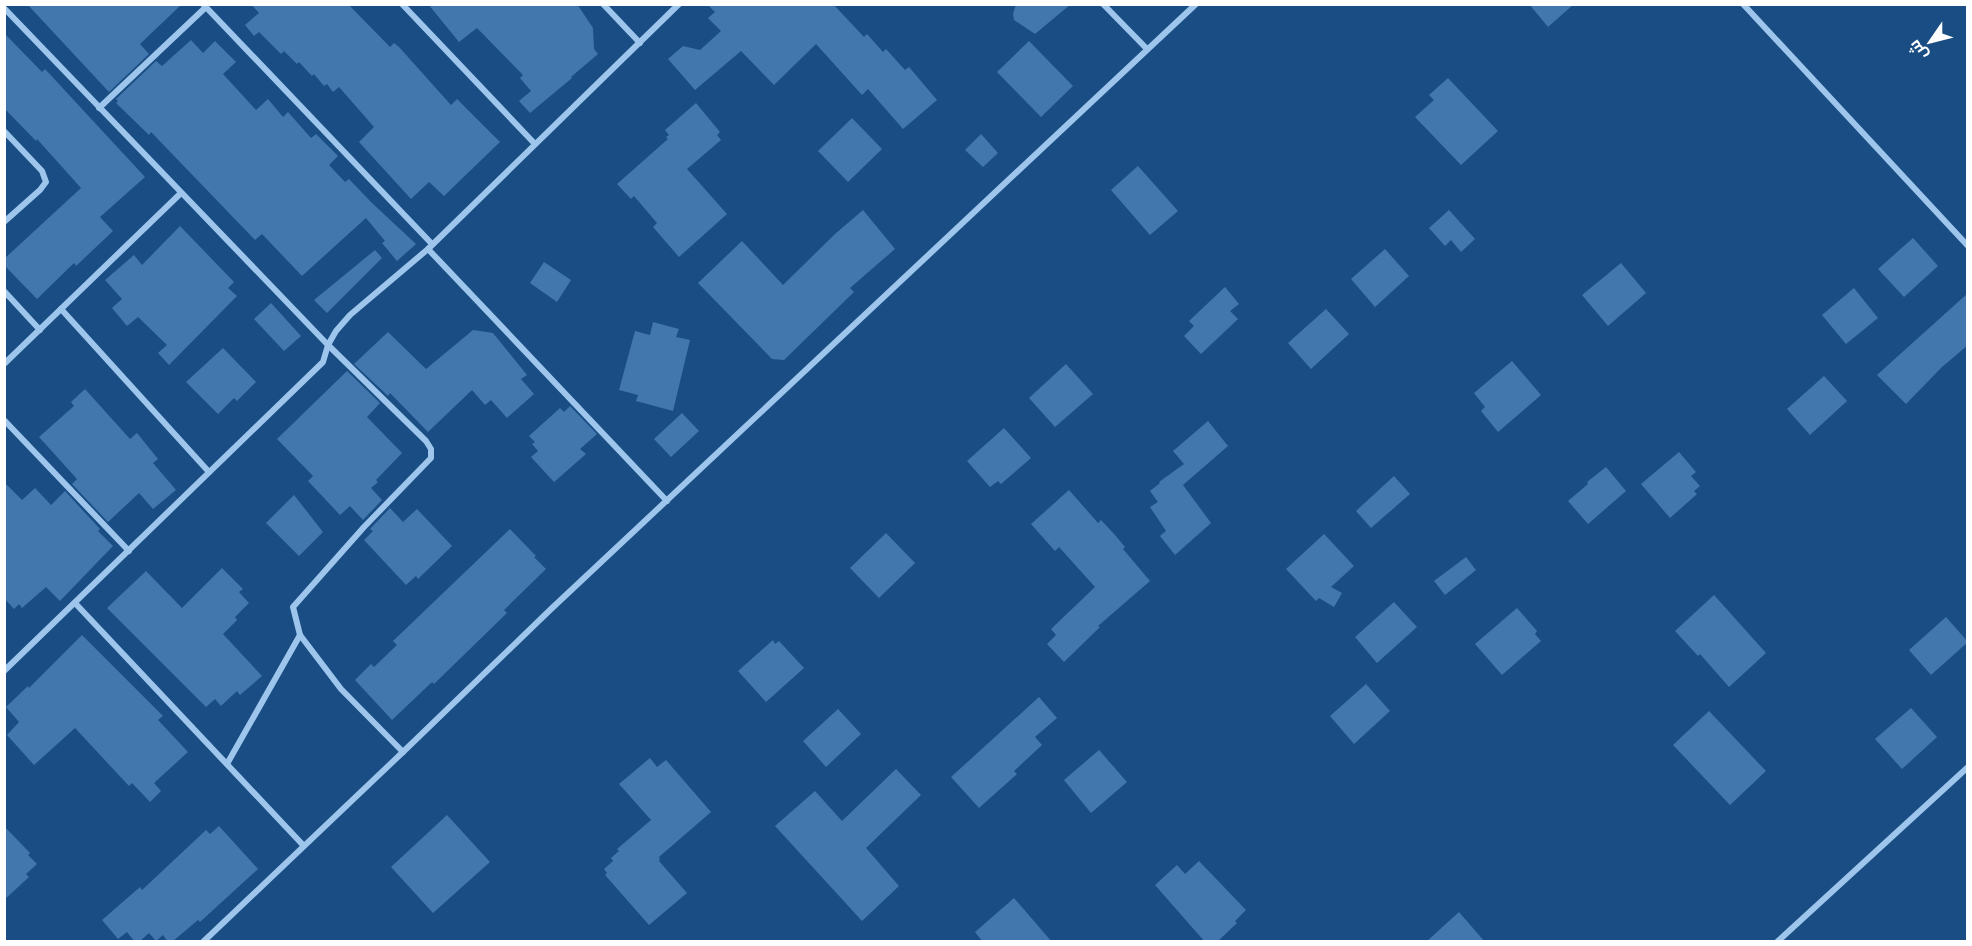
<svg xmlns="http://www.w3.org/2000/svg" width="1972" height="946" viewBox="0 0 1972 946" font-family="'Sofia Sans Condensed',Cairo,sans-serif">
	<rect width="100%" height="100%" fill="#194d83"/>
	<g fill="#4277ad">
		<path d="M27,4h155l-42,40 9,10 -40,38z"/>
		<path d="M251,4h97l42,43 4,-4 5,4 52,58 6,-6 43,43 -56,54 -15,-14 -18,17 -52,-57 15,-15 -35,-40 -6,5 -6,-8 -3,2 -10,-12 -2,2 -13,-14 -2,2 -13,-13 -3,3 -22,-22 -5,4 -9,-11 14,-12z"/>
		<path d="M428,4h149l16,24 1,21 4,5 -27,23 1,1 -42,35 -11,-12 12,-10 -11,-13 3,-3 -46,-47 -18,14z"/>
		<path d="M707,4h126l31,33 3,-3 16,18 3,-3 19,21 4,-3 28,33 -34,29 -35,-40 -6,6 -46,-51 -42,41 -33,-34 -46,39 -27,-31 15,-13 17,4 21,-19 -13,-13 7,-6z"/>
		<path d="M1016,4h55l-36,30 -21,-14 -1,-6z"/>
		<path d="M1529,4h45l-26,23z"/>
		<path d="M4,33l38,39 3,-3 100,108 -45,40 13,14 -37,35 -2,-3 -37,36 -33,-34v-6l77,-71 -44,-49 -1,2 -32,-33z"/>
		<path d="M191,40l12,13 12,-12 21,21 -13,12 33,36 12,-11 15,18 5,-5 23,26 5,-4 22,22 -9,9 16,17 4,-3 22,23 45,42 -19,17 -15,-18 3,-2 -19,-23 -64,58 -40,-42 -7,6 -104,-108 -2,3 -33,-32 2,-2 -2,-2 40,-38 6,5z"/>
		<path d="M1029,41l44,45 -32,31 -44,-45z"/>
		<path d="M1448,78l50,53 -37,34 -46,-48 19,-17 -5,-5z"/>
		<path d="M696,103l24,29 -3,3 4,5 -34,29 40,45 -48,43 -26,-30 4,-4 -23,-27 -3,3 -14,-15 51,-45 -2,-2 3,-2 -4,-5z"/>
		<path d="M852,118l30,31 -34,33 -30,-31z"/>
		<path d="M981,134l17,19 -15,14 -18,-17z"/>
		<path d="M1138,166l40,45 -28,24 -39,-45z"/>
		<path d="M863,210l32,39 -45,39 4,4 -70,68 -12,-1 -74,-76 44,-42 41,44 52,-51z"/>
		<path d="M1449,210l26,29 -14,13 -10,-12 -6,6 -16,-18z"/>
		<path d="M180,226l54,56 -6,6 9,8 -68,69 -11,-12 9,-8 -29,-28 -11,9 -15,-18 10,-9 -17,-19 29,-25 8,10z"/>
		<path d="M1913,238l25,28 -34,31 -26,-28z"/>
		<path d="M1385,249l24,27 -34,31 -24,-28z"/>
		<path d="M375,250l7,8 -55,55 -13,-13z"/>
		<path d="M544,262l27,18 -14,22 -27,-19z"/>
		<path d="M1621,263l25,30 -38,33 -26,-31z"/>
		<path d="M1225,287l14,17 -9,7 8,8 -37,35 -17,-18 10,-10 -5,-5z"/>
		<path d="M1854,288l24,30 -32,26 -24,-29z"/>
		<path d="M1968,293v52l-26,22 -36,37 -29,-29z"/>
		<path d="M271,303l30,33 -17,15 -30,-32z"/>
		<path d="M1326,309l23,25 -38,35 -23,-26z"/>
		<path d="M653,322l26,7 -3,8 14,3 -17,71 -37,-10 2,-6 -19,-5 16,-59 15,4z"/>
		<path d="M473,330l20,3 34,42 -6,4 13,15 -27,24 -16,-18 -6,5 -13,-15 -44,42 -38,-39 -2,3 -34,-32 34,-32 38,37z"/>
		<path d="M223,348l33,34 -19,19 -3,-3 -16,16 -32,-32z"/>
		<path d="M1512,361l29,34 -43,37 -17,-21 4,-4 -11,-14z"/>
		<path d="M1066,364l27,30 -38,33 -26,-29z"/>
		<path d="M347,371l33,32 -13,14 35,36 -26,27 2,2 -7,6 11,12 -19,20 -13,-14 -10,9 -32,-34 5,-5 -36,-37z"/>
		<path d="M1824,376l23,25 -37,34 -23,-26z"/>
		<path d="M85,389l45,50 7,-6 21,26 -5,4 23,27 -23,19 -14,-16 -31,29 -36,-38 5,-5 -38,-42 35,-31 -3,-4z"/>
		<path d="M570,406l27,28 -17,15 6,5 -32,28 -23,-25 7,-6 -6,-7 3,-2 -6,-6 31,-28 4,4z"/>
		<path d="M682,413l17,18 -28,26 -17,-18z"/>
		<path d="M1208,421l20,25 -45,39 28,38 -36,32 -15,-19 6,-5 -16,-24 8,-5 -8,-11 10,-8 -1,-1 25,-18 -11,-13z"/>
		<path d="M1004,428l27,30 -30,26 -3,-3 -8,6 -23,-26z"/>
		<path d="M1679,452l17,20 -5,4 9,10 -6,5 3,3 -27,24 -29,-34z"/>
		<path d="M1606,467l20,24 -38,33 -20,-23 20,-17 -1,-2z"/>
		<path d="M1394,476l16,18 -39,34 -15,-17z"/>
		<path d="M4,482l18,18 13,-12 16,17 14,-14 35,38 -2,2 15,15 -53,55 -14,-14 -24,21 -3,-4 -5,5 -10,-11z"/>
		<path d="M1069,490l29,33 3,-3 14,15 10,12 -2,2 27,32 -52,45 2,1 -36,35 -17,-18 9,-9 -5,-6 44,-42 -36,-40 -4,4 -24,-27z"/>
		<path d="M294,495l29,37 -24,24 -33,-33z"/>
		<path d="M390,508l13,14 14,-13 35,37 -34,33 -2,-3 -10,9 -42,-45 9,-9 -3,-2z"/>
		<path d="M510,529l26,27 -2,1 12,12 -42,41 3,3 -73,71 -2,-2 -40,38 -37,-40 16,-16 3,3 23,-22 -4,-4z"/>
		<path d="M886,533l29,30 -36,35 -29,-30z"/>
		<path d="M1324,534l30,32 -23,21 11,6 -8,14 -15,-9 -3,3 -30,-32z"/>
		<path d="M1466,557l10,13 -31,25 -11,-14z"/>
		<path d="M222,568l21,21 -4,3 10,11 -14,14 2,3 -14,14 39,42 -22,19 -3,-4 -16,15 -6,-7 -9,8 -99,-99 39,-37 36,37z"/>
		<path d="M1714,595l52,58 -37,34 -29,-33 -2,2 -23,-25z"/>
		<path d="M1394,602l23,25 -40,36 -22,-26z"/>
		<path d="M1517,608l20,23 -2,3 6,7 -39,34 -27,-31z"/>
		<path d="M1946,617l22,25 -37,33 -22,-25z"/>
		<path d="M82,635l81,81 -5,4 30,32 -34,31 7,8 -11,11 -18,-19 -3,3 -54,-58 -41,37 -27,-30 12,-13 -13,-15 22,-21 1,2z"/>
		<path d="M773,640l2,4 4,-3 25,27 -38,34 -28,-31z"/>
		<path d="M1366,684l24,27 -36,33 -24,-28z"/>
		<path d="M1039,697l18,21 -22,19 7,8 -28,26 3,3 -38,34 -28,-31z"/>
		<path d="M1911,708l26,29 -35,32 -27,-30z"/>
		<path d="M838,709l23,25 -35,33 -23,-26z"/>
		<path d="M1709,711l57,60 -36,34 -57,-60z"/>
		<path d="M1099,750l28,32 -36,31 -27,-33z"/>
		<path d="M650,758l7,9 9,-7 45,52 -52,45 1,2 -1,2 28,32 -38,32 -44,-50 2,-2 -3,-4 9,-8 -2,-3 8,-7 -2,-2 34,-29 -32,-36z"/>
		<path d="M896,769l25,26 -55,53 33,38 -37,35 -87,-95 40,-35 27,30z"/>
		<path d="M447,815l43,47 -57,51 -42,-46z"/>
		<path d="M4,826l26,27 -2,2 9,9 -11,10 3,3 -25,23z"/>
		<path d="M219,826l39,43 -58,53 -2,-2 -26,22h-4l-5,-7 -7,6 -7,-8 -10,9h-4l-8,-10 -9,7 -16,-19 38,-33 2,3 64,-60 4,4z"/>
		<path d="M1199,861l47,49 -11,11 2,2 -20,19h-12l-50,-57 22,-20 8,9z"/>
		<path d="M1014,898l38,44h-69l-8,-10z"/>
		<path d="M1459,912l26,30h-59z"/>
	</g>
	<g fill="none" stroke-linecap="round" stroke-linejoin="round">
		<g stroke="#9ec5ec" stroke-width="6">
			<path d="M203,4l229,240"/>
			<path d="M402,4l133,140"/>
			<path d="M603,4l37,39"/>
			<path d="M1103,4l44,45"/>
			<path d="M1743,4l225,242"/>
			<path d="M4,8l324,337 98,96 5,8v9l-67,69 -71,80 7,28 41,54 62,63"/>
			<path d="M99,108l107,-101"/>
			<path d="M4,131l38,40 4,11 -6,8 -36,32"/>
			<path d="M428,249l239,252"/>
			<path d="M4,291l36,39"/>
			<path d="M61,309l148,163"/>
			<path d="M4,364l177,-171"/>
			<path d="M4,420l125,131"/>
			<path d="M75,603l228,242"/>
			<path d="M4,671l319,-309 5,-17 8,-14 14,-16 78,-66 251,-245"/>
			<path d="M227,764l73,-129"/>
			<path d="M203,942l200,-190 147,-142 646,-606"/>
			<path d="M1777,942l191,-175"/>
		</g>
	</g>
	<rect width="1972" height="946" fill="none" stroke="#ffffff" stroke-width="12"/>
	<g transform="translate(1930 42) rotate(235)" stroke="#194d83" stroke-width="4.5" paint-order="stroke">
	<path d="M0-4.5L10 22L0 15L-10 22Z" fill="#ffffff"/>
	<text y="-9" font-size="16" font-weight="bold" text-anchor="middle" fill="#ffffff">ش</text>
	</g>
</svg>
